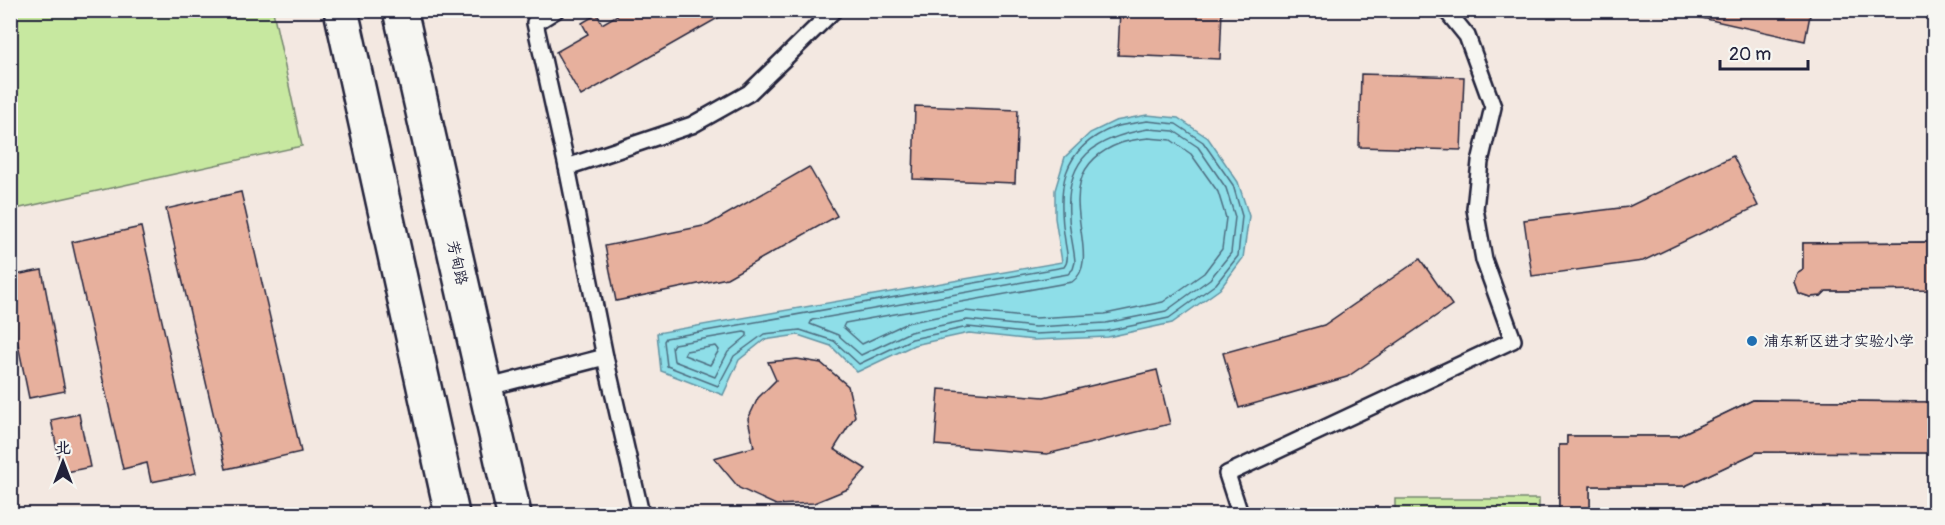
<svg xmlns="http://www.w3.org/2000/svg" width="1945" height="525" viewBox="0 0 1945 525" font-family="Pangolin,'LXGW WenKai TC',sans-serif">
	<rect width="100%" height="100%" fill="#f3e8e1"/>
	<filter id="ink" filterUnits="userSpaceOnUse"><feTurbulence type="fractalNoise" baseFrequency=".0167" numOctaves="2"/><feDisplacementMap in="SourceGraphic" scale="12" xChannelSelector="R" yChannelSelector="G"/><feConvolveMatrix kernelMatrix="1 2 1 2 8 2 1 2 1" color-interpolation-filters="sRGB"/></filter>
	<g filter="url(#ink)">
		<g fill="#c7e8a0" stroke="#74856e" stroke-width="1.5">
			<path d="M10,11h263l29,135 -291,64z"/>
			<rect x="1395" y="499" width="144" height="15"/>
		</g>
		<path fill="#8edee8" stroke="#6393a3" stroke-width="1.5" d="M1147,115l31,3 30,20 30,44 11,34 -6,42 -23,31 -48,34 -64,14 -74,3 -65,-7 -55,12 -57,27 -26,-26 -33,-11 -34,5 -25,20 -16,35 -62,-24 -4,-38 405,-71 -7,-44v-28l10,-33 25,-24 25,-12z"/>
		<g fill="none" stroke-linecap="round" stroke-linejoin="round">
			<g stroke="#4d6d80" stroke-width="1.5">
				<path d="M1147,121l29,3 27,18 30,43 9,31 -4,40 -22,28 -47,34 -62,13 -73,3 -66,-7 -56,12 -53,25 -25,-23 -34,-11 -36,4 -30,22 -16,30 -51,-20 -3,-25 2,-3 398,-71c6,-7 2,-17 1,-26 -8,-52 -5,-93 50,-114 10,-3 22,-4 32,-6z"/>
				<path d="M1148,129l26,2 24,16 28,41 9,29 -4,36 -21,26 -44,32 -60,12 -71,4 -68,-7 -57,12 -49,23 -23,-20 -28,-11 2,-4 256,-46 5,-5 2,-7c-1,-15 -6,-31 -6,-46 -4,-59 26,-78 79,-87z"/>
				<path d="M1148,138l23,2 20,14 27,38 8,26 -4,31 -18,24 -41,29 -58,12 -70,4 -70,-7 -58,12 -45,21 -19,-17 2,-4 227,-41c37,-26 -35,-108 49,-139 8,-3 18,-4 27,-5z"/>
				<path d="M744,332l3,1v3l-19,16 -13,25 -41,-16 -2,-14 2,-3z"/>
				<path d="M716,346l3,4 -9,15 -26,-10 2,-4z"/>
			</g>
		</g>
		<g fill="#e7b09d" stroke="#22223b" stroke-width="1.5">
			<path d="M626,10h106l-151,86 -25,-44 32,-18 -6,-11 15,-9 5,10z"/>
			<path d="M1120,10h102l-2,49 -102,-4z"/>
			<path d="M1666,10h145l-6,31z"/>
			<path d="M1361,74l103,3 -3,73 -102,-3z"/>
			<path d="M915,106l103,4 -3,73 -102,-4z"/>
			<path d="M1733,156l25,50 -115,55 -111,15 -8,-56 104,-13z"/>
			<path d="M809,167l28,49 -110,62 -111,23 -11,-55 103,-21z"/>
			<path d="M241,192l60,260 -75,17 -60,-260z"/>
			<path d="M141,227l55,246 -45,9 -4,-19 -24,6 -51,-227z"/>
			<path d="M1934,242v48l-108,1 -5,5 -11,1 -12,-4 -4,-11 3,-9 6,-4v-26z"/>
			<path d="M1934,242v48l-108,1 -5,5 -11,1 -12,-4 -4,-11 3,-9 6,-4v-26z"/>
			<path d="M1420,259l32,46 -105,72 -108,31 -16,-55 101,-28z"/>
			<path d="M42,270l23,121 -36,7 -19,-93v-29z"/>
			<rect x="1929" y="323" width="5" height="48"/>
			<rect x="1929" y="323" width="5" height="48"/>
			<path d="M797,359l24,4 27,23 7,30 -21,33 32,20 -18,20 -34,14 -38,2 -37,-17 -25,-30 40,-11 -6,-28 10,-21 18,-18 -8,-18z"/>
			<path d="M1157,370l13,54 -123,30 -112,-9 4,-56 105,8z"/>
			<path d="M1753,400l181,2v51l-177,-1 -72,34h-95v28h-31v-69h8v-9h111z"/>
			<path d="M1753,400l181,2v51l-177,-1 -72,34h-95v28h-31v-69h8v-9h111z"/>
			<path d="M79,414l11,53 -28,6 -11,-53z"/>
		</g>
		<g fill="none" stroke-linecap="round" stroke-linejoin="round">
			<defs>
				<g id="lane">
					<path d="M556,10l-21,13 32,144"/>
					<path d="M485,388l120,-31"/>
					<path d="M641,514l-36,-157 -38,-190 125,-42 57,-32 85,-83"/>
					<path d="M1240,514l-13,-40 286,-134 -29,-80 -9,-51 5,-47 13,-55 -26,-71 -21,-26"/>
				</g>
				<g id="secondary">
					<path d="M341,10l111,504"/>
					<path d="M400,10l114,504"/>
				</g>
			</defs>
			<use href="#lane" stroke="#22223b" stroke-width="20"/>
			<use href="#secondary" stroke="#22223b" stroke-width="38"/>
			<use href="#lane" stroke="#f6f6f2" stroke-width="15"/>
			<use href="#secondary" stroke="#f6f6f2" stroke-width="33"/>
		</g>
	</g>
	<circle fill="#1f6fb2" stroke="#f6f6f2" stroke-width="2" cx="1752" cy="341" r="6"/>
	<g text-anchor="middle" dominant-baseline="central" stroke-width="4.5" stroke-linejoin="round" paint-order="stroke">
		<g font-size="15" fill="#22223b" stroke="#f6f6f2">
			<text transform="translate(457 263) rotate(77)">芳甸路</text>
		</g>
		<g font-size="15" fill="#22223b" stroke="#f6f6f2" text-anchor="start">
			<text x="1764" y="341">浦东新区进才实验小学</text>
		</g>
	</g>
	<rect width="1945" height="525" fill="none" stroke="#f6f6f2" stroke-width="36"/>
	<rect x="18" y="18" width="1909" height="489" fill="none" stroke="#22223b" stroke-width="2" filter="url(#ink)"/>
	<g transform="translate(63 462)" stroke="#f6f6f2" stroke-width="4.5" paint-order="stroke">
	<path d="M0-4.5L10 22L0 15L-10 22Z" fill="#22223b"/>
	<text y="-9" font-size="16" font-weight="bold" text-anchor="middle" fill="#22223b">北</text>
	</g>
	<path d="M1720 60v9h88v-9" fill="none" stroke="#22223b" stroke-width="3"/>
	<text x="1729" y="60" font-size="18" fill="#22223b" stroke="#f6f6f2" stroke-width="4.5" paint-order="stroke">20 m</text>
</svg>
